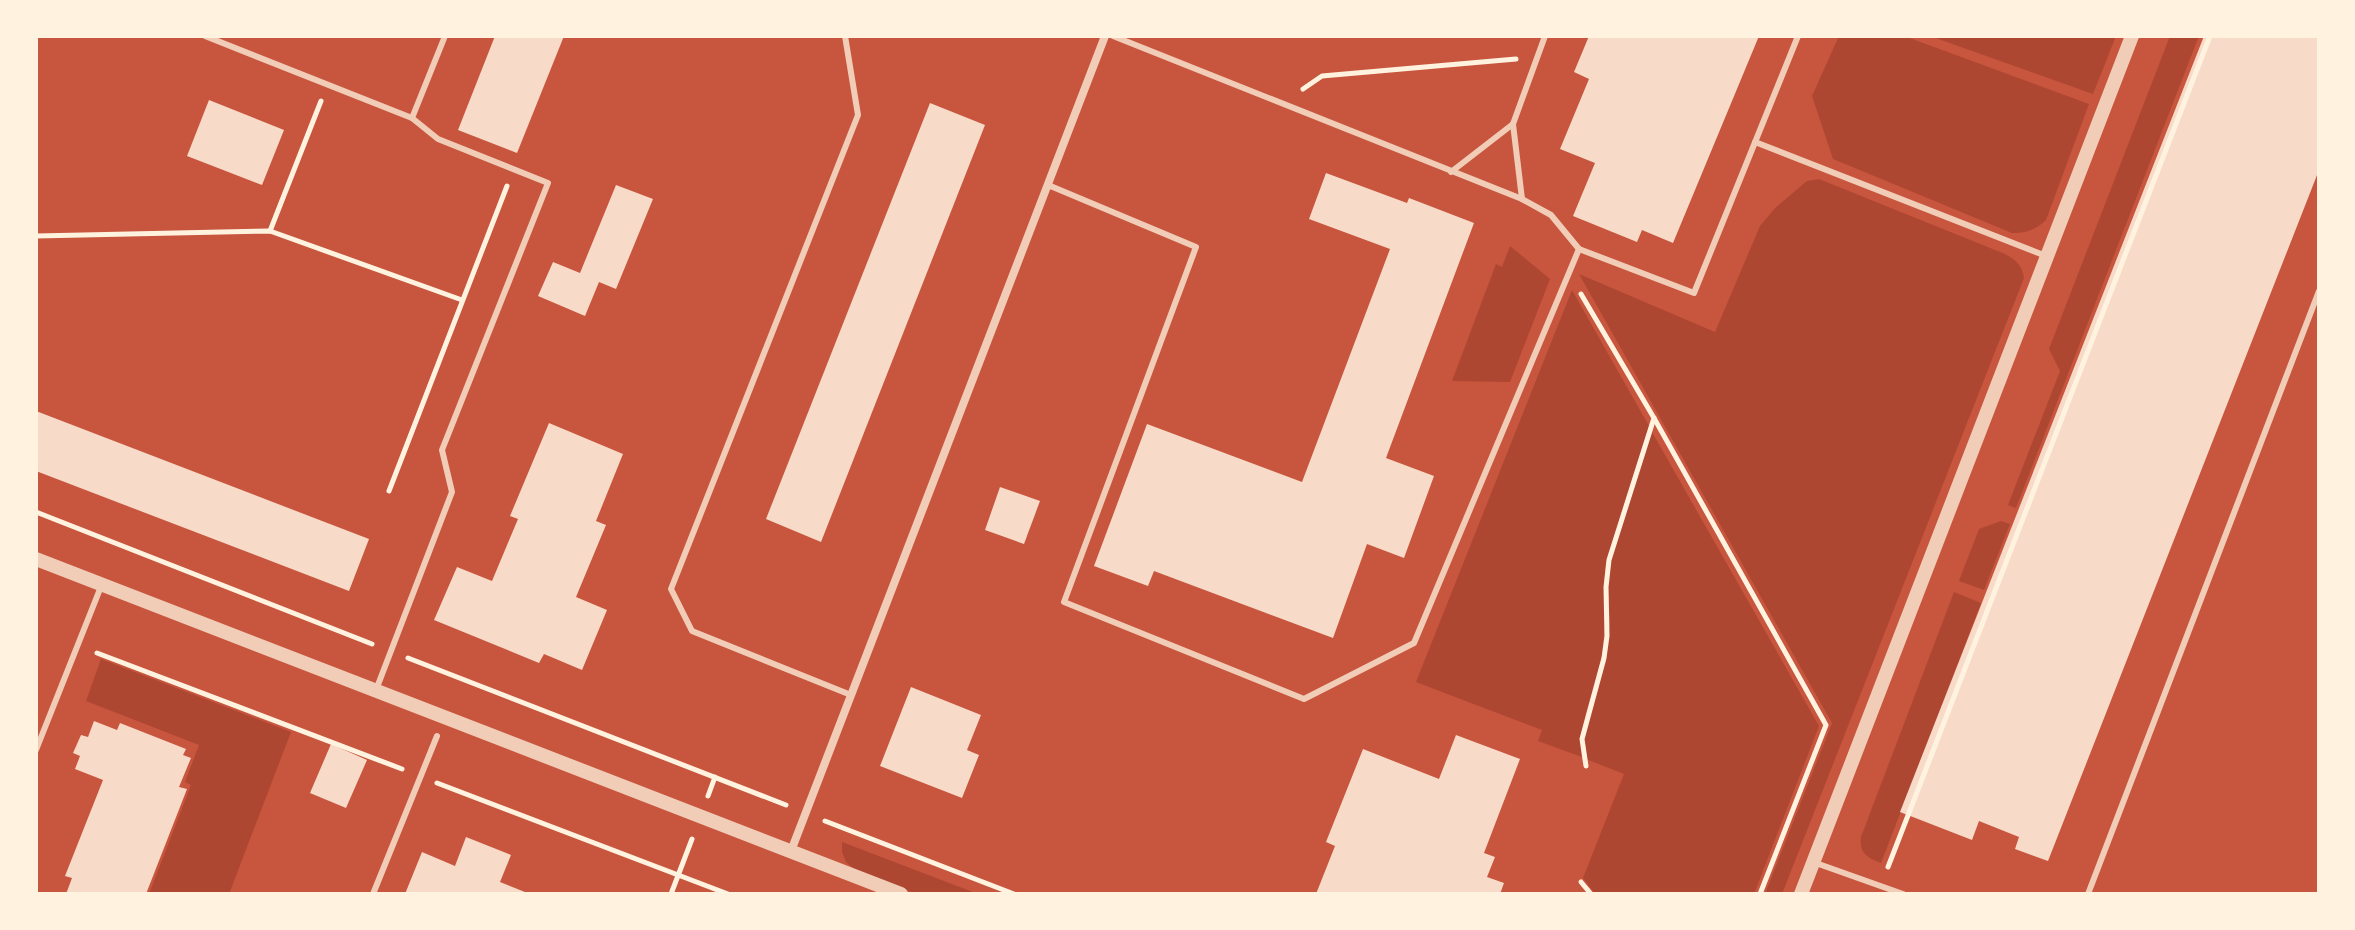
<svg xmlns="http://www.w3.org/2000/svg" width="2355" height="930" viewBox="0 0 2355 930" font-family="'Sofia Sans Condensed',sans-serif">
	<rect width="100%" height="100%" fill="#c8553d"/>
	<g fill="#ae4732">
		<path d="M1839,36h65l185,68 -43,116c-11,10 -19,13 -34,13l-179,-74 -21,-63z"/>
		<path d="M1930,36h186l-23,58z"/>
		<path d="M2170,36h29l-183,472 -8,-3 52,-134 -11,-22z"/>
		<path d="M1819,179l186,75c11,6 17,11 19,24l-242,616h-17l67,-171 -253,-449 136,58 45,-106 15,-18 32,-27z"/>
		<path d="M1510,246l40,33 -40,103 -58,-1 44,-117 6,3z"/>
		<path d="M1572,290l77,136 -43,136c-4,34 1,66 -5,99 -7,34 -23,60 -19,96l-44,-16 4,-11 -126,-48z"/>
		<path d="M1652,432l167,294 -65,168h-159l-12,-16 41,-104 -38,-15 -2,-20 22,-78 4,-39 -2,-35 3,-28z"/>
		<path d="M2001,521l9,3 -26,66 -25,-9 20,-52z"/>
		<path d="M1954,592l27,11 -100,260c-14,-5 -22,-10 -20,-26z"/>
		<path d="M101,659l190,73 -62,162h-80l42,-109 -6,-3 14,-37 -113,-44z"/>
		<path d="M842,842l136,52h-61l-62,-24 -9,-8 -4,-10z"/>
	</g>
	<g fill="#f7dbc8">
		<path d="M495,36h69l-47,117 -59,-23z"/>
		<path d="M1589,36h170l-86,207 -31,-13 -5,12 -64,-26 22,-53 -35,-14 29,-70 -15,-7z"/>
		<path d="M2204,36h115v134l-271,691 -33,-12 4,-12 -40,-16 -7,19 -72,-28z"/>
		<path d="M209,100l75,30 -22,55 -75,-29z"/>
		<path d="M930,103l55,22 -164,417 -55,-23z"/>
		<path d="M1326,173l81,30 2,-5 65,25 -88,235 48,18 -30,82 -37,-14 -34,94 -179,-67 -6,15 -54,-20 53,-142 155,58 88,-233 -81,-30z"/>
		<path d="M616,185l37,14 -37,90 -17,-7 -14,34 -47,-20 15,-34 27,11z"/>
		<path d="M36,411l333,128 -20,52 -313,-120z"/>
		<path d="M549,423l74,31 -27,67 10,4 -30,72 31,13 -25,60 -38,-16 -5,9 -105,-43 23,-53 35,14 26,-62 -8,-3z"/>
		<path d="M1000,487l40,14 -16,43 -39,-14z"/>
		<path d="M911,687l70,28 -14,35 12,5 -17,43 -82,-32z"/>
		<path d="M94,721l23,9 3,-7 66,26 -3,6 8,3 -12,29 8,2 -41,105h-80l6,-16 -7,-2 38,-96 -28,-11 5,-13 -7,-3 8,-18 7,2z"/>
		<path d="M1456,735l64,24 -36,94 11,4 -8,20 17,6 -4,11h-184l19,-48 -9,-4 37,-93 76,30z"/>
		<path d="M331,744l36,16 -21,48 -36,-15z"/>
		<path d="M466,837l45,18 -11,27 30,12h-125l17,-42 33,14z"/>
	</g>
	<g fill="none" stroke-linecap="round" stroke-linejoin="round">
		<g stroke="#fff3e0" stroke-width="5">
			<path d="M1303,89l19,-13 194,-17"/>
			<path d="M270,231l51,-130"/>
			<path d="M36,236l234,-5 192,69"/>
			<path d="M1581,294l73,124 172,307 -66,169"/>
			<path d="M389,491l118,-305"/>
			<path d="M36,512l336,132"/>
			<path d="M97,653l305,116"/>
			<path d="M408,658l378,147"/>
			<path d="M1586,766l-4,-27 22,-81 3,-22 -1,-49 3,-27 45,-142"/>
			<path d="M437,783l291,111"/>
			<path d="M708,796l7,-19"/>
			<path d="M825,821l189,73"/>
			<path d="M1888,867l322,-831"/>
			<path d="M1581,882l10,12"/>
			<path d="M671,894l21,-55"/>
		</g>
		<g stroke="#f1ccb7" stroke-width="6">
			<path d="M205,36l207,82"/>
			<path d="M845,36l13,79 -187,474 21,42 159,64"/>
			<path d="M1113,36l409,163 29,16 28,34 115,44 104,-257"/>
			<path d="M1513,124l9,75"/>
			<path d="M1755,142l291,114"/>
			<path d="M1451,172l62,-48 32,-88"/>
			<path d="M1048,185l148,62 -132,355 240,97 110,-56 165,-394"/>
			<path d="M376,690l76,-198 -10,-42 106,-267 -110,-44 -26,-21 33,-82"/>
			<path d="M36,750l66,-166"/>
			<path d="M1813,862l90,32"/>
			<path d="M373,894l64,-158"/>
			<path d="M2088,894l231,-603"/>
		</g>
		<path stroke="#f1ccb7" stroke-width="8" d="M791,851l314,-815"/>
		<g stroke="#f1ccb7" stroke-width="14">
			<path d="M36,559l865,335"/>
			<path d="M1801,894l331,-858"/>
		</g>
	</g>
	<rect width="2355" height="930" fill="none" stroke="#fff3e0" stroke-width="76"/>
</svg>
